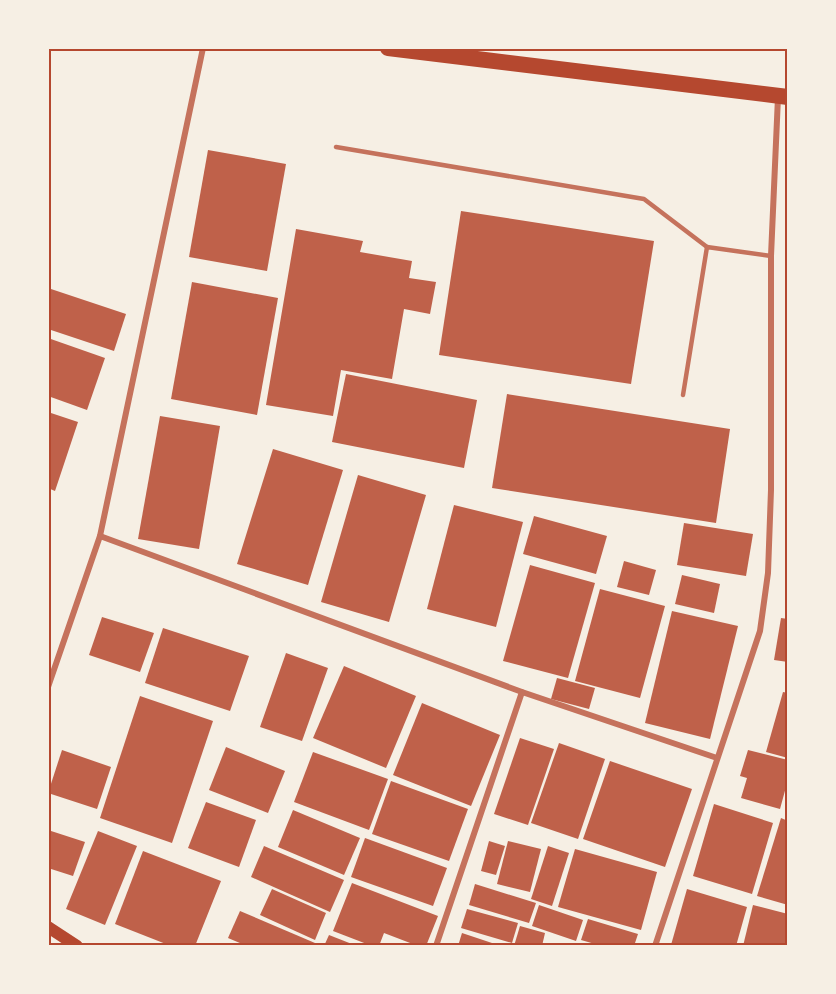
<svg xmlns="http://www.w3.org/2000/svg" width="836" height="994" viewBox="0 0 836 994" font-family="'Asap Condensed',sans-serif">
	<rect width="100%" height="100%" fill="#f6efe4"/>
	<g fill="#bf614a">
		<path d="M208,150l78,14 -19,107 -78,-14z"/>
		<path d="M461,211l193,30 -23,143 -192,-29z"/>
		<path d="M296,229l67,12 -3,11 52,9 -3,17 27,4 -6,32 -26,-5 -12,70 -51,-9 -8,46 -67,-11z"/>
		<path d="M192,282l86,16 -21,117 -86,-16z"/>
		<path d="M48,288l78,26 -12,37 -66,-22z"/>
		<path d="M48,338l57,20 -18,52 -39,-14z"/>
		<path d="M346,374l131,26 -13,68 -132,-26z"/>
		<path d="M507,394l223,35 -14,94 -224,-35z"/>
		<path d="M48,412l30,10 -23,69 -7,-3z"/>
		<path d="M160,416l60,10 -21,123 -61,-10z"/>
		<path d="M273,449l70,21 -35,115 -71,-21z"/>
		<path d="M358,475l68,20 -37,127 -68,-20z"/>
		<path d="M454,505l69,17 -27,105 -69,-18z"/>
		<path d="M534,516l73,20 -11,38 -73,-20z"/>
		<path d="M684,523l69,11 -7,42 -69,-11z"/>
		<path d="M624,561l32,9 -7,25 -32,-8z"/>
		<path d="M530,565l65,18 -27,95 -65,-17z"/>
		<path d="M682,575l38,9 -6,29 -39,-9z"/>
		<path d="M600,589l65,17 -25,92 -65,-17z"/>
		<path d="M672,611l66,15 -28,113 -65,-16z"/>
		<path d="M102,617l52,16 -14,39 -51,-17z"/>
		<path d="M781,618l7,1v43l-14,-2z"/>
		<path d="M163,628l86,28 -19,55 -85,-28z"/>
		<path d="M286,653l42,15 -26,73 -42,-14z"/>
		<path d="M344,666l72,30 -30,72 -73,-30z"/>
		<path d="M557,678l38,10 -6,21 -38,-10z"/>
		<path d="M783,692l5,1v65l-22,-6z"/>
		<path d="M140,696l73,25 -41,122 -72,-25z"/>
		<path d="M422,703l78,32 -29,71 -78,-31z"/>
		<path d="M520,738l34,11 -26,76 -34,-11z"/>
		<path d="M559,743l46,16 -27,80 -47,-16z"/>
		<path d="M226,747l59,24 -17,42 -59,-23z"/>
		<path d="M62,750l49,17 -14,42 -49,-16z"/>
		<path d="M748,750l40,10v28l-2,-1 -6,22 -39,-11 6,-20 -7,-2z"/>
		<path d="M313,752l75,27 -19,51 -75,-28z"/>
		<path d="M610,761l82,28 -27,78 -82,-28z"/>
		<path d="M391,781l77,28 -19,52 -77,-27z"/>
		<path d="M206,802l50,18 -17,47 -51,-19z"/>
		<path d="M714,804l59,19 -21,71 -59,-18z"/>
		<path d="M293,810l67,28 -16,37 -66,-28z"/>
		<path d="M781,818l7,3v84l-31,-9z"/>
		<path d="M48,830l37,12 -12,34 -25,-8z"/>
		<path d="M98,831l39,15 -32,79 -39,-16z"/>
		<path d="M365,838l82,30 -14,38 -82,-29z"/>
		<path d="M489,841l16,5 -9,29 -15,-4z"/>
		<path d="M508,841l33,8 -11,43 -33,-8z"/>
		<path d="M264,846l80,34 -14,32 -79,-35z"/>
		<path d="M548,846l21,7 -17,53 -21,-7z"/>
		<path d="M575,849l82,23 -16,58 -83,-23z"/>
		<path d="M143,851l78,30 -26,65h-24l-56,-22z"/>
		<path d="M352,883l86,33 -12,30h-8l-34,-13 -5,13h-7l-39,-15z"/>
		<path d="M475,884l61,19 -7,20 -60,-18z"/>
		<path d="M272,889l54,24 -11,27 -55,-25z"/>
		<path d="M687,889l60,18 -11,39 -65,-1z"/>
		<path d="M539,905l44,15 -7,21 -44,-15z"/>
		<path d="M753,905l35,9v32h-45z"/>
		<path d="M467,909l51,14 -6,20 -51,-15z"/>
		<path d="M240,911l75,32 -1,3h-67l-19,-8z"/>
		<path d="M588,919l50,15 -4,12h-32l-21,-6z"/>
		<path d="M520,926l25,7 -3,13h-28z"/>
		<path d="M462,933l39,13h-43z"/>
		<path d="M329,935l28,11h-33z"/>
	</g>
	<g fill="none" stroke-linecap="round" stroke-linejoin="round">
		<g stroke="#c5725c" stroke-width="4.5">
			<path d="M336,147l308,52 63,48"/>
			<path d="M683,395l24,-148 64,9"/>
		</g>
		<g stroke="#c5725c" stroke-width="6">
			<path d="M100,536l422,156 195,66"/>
			<path d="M48,687l52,-151 103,-488"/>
			<path d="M436,946l86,-254"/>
			<path d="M655,946l105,-315 8,-58 3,-83v-234l7,-159"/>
		</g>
		<path stroke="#b5482f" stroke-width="12" d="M48,927l29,19"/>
		<path stroke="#b5482f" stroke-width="16" d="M388,48l400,49"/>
	</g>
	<rect width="836" height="994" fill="none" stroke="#f6efe4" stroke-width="99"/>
	<rect x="50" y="50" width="736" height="894" fill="none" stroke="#b5482f" stroke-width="2"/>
</svg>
